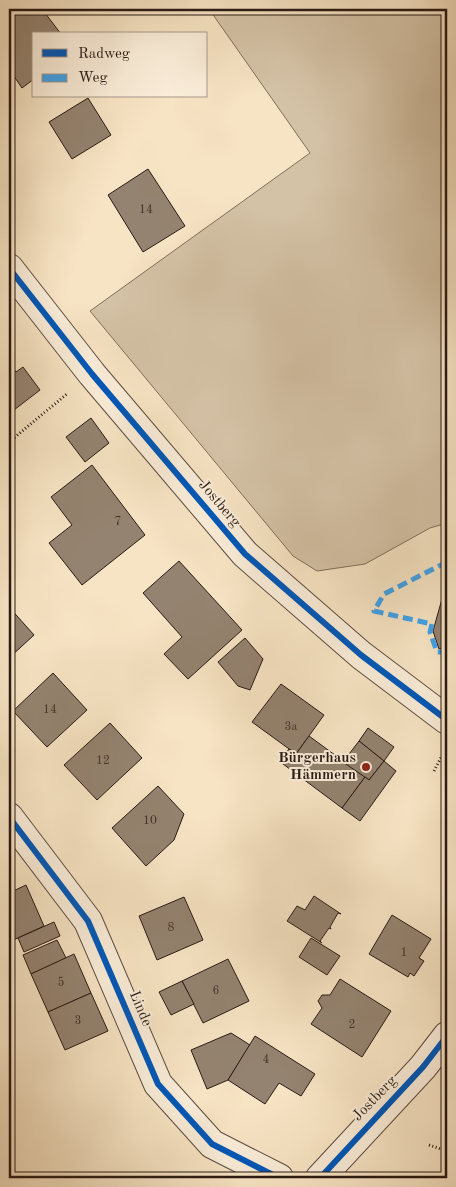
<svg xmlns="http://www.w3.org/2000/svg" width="456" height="1187" viewBox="0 0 456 1187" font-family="'Old Standard TT',serif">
	<rect width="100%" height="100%" fill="#f7e4c4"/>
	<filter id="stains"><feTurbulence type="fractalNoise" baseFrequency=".004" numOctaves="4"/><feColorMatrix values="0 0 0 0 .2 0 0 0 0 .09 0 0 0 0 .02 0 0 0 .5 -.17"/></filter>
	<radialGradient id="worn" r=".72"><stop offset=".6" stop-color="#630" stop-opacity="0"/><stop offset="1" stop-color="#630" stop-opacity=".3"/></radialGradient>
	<path fill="#d4c2a6" stroke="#7e6e5d" d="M209,9h238v514l-17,5 -65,36 -48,7 -24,-15 -203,-245 220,-158z"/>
	<g fill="#948370" stroke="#291a14">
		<path d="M23,9h19l19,25h-27v45l-12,9 -13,-19v-50z"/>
		<path d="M88,98l23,37 -39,24 -23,-37z"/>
		<path d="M148,169l37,57 -42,26 -35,-57z"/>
		<path d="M9,362l7,10 7,-5 17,23 -26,20 -3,-4 -2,2z"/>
		<path d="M91,418l18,25 -24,19 -19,-25z"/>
		<path d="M92,465l53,70 -63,50 -33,-42 23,-18 -21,-28z"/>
		<path d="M179,561l63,69 -54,49 -24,-25 18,-17 -39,-44z"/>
		<path d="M447,581v66l-8,2 -6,-18z"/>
		<path d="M9,607l25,28 -25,23z"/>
		<path d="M245,638l18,21 -13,31 -12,-4 -20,-24z"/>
		<path d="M53,673l34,37 -40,37 -34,-36z"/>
		<path d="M281,684l43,31 -28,39 -44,-32z"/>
		<path d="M110,723l32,35 -45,42 -33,-35z"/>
		<path d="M368,728l26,19 -10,14 -25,-20z"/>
		<path d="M309,736l56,41 -23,31 -63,-47 10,-12 7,5z"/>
		<path d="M359,741l25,20 -15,19 -26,-18z"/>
		<path d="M384,761l12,10 -36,50 -18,-13 23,-31 4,3z"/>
		<path d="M158,786l26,28 -10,26 -28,26 -34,-38z"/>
		<path d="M26,885l18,41 -35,16v-49z"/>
		<path d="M314,896l27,18 -3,-1 -8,14 1,2 -2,-1 -9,13 2,2 -35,-22 10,-15 8,4z"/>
		<path d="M184,897l19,43 -46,20 -18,-44z"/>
		<path d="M392,915l39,24 -12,19 5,3 -10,15 -4,-3 -2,4 -39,-23z"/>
		<path d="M54,922l6,14 -36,16 -6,-14z"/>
		<path d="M311,938l29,18 -13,19 -28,-18z"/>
		<path d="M57,940l9,18 -35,16 -8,-19z"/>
		<path d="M74,954l17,39 -43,19 -17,-38z"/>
		<path d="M228,959l21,42 -46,22 -21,-42z"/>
		<path d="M340,979l51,32 -29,46 -51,-33 11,-16 -4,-7 4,-6h8z"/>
		<path d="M182,981l12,23 -23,11 -12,-23z"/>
		<path d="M91,993l17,38 -43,19 -17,-38z"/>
		<path d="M231,1033l19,12 -22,35 -21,9 -16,-39z"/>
		<path d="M255,1036l60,38 -14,22 -22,-13 -14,21 -37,-24z"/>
	</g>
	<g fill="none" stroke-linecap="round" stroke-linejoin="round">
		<defs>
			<g id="street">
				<path d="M9,268l83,106 153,180 116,101 86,65"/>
				<path d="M9,817l79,104 70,163 54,60 67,34"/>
				<path d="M320,1178l103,-111 24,-31"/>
			</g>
		</defs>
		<use href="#street" stroke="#5c4c40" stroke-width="30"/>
		<g stroke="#291a14" stroke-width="3" stroke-dasharray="1 2.5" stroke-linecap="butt">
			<path d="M9,442l59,-49"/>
			<path d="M434,771l11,-21"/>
			<path d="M429,1145l18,6"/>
		</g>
		<use href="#street" stroke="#faedd9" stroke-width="28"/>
		<path stroke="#3ea2ea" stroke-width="5" stroke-dasharray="10 5" stroke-linecap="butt" d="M447,562l-63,32 -10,17 58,13 -2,8 7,20h10"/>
		<defs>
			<g id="cycleway">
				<path d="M9,268l83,106 153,180 116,101 86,65"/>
				<path d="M9,817l79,104 70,163 54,60 67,34"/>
				<path d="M320,1178l103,-111 24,-31"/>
			</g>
		</defs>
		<use href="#cycleway" stroke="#faedd9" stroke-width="9"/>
		<use href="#cycleway" stroke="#0057b8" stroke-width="6"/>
	</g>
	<circle fill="#8f2418" stroke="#faedd9" stroke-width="2" cx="366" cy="767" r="5"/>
	<g text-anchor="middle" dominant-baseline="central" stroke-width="4" stroke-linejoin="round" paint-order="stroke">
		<g font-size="12" fill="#44342b">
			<text x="146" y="210">14</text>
			<text x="118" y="522">7</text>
			<text x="50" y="710">14</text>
			<text x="291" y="727">3a</text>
			<text x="103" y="761">12</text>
			<text x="150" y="821">10</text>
			<text x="171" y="928">8</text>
			<text x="404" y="953">1</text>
			<text x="61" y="983">5</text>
			<text x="216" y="991">6</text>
			<text x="78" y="1021">3</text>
			<text x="352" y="1025">2</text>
			<text x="266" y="1060">4</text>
		</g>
		<g font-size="15" fill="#291a14" stroke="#faedd9">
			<text transform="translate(219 504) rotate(50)">Jostberg</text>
			<text transform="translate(140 1009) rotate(67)">Linde</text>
			<text transform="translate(375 1099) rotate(-46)">Jostberg</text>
		</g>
		<g font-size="15" font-weight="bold" fill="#291a14" stroke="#faedd9" text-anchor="end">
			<text x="356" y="758">Bürgerhaus<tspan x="356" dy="17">Hämmern</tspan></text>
		</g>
	</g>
	<rect width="456" height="1187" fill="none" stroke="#f7e4c4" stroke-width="30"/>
	<rect x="10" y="10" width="436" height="1167" fill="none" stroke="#291a14" stroke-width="2.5"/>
	<rect x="15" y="15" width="426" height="1157" fill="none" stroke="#291a14"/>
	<rect x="32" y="32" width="175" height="65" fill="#faedd9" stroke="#a6998a"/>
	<rect x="42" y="49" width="25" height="8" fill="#0057b8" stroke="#a6998a"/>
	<text x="78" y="58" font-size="15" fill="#291a14">Radweg</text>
	<rect x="42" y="74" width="25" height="8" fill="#3ea2ea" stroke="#a6998a"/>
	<text x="78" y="82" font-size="15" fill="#291a14">Weg</text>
	<rect width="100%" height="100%" filter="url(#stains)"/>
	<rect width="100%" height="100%" fill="url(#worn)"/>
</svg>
